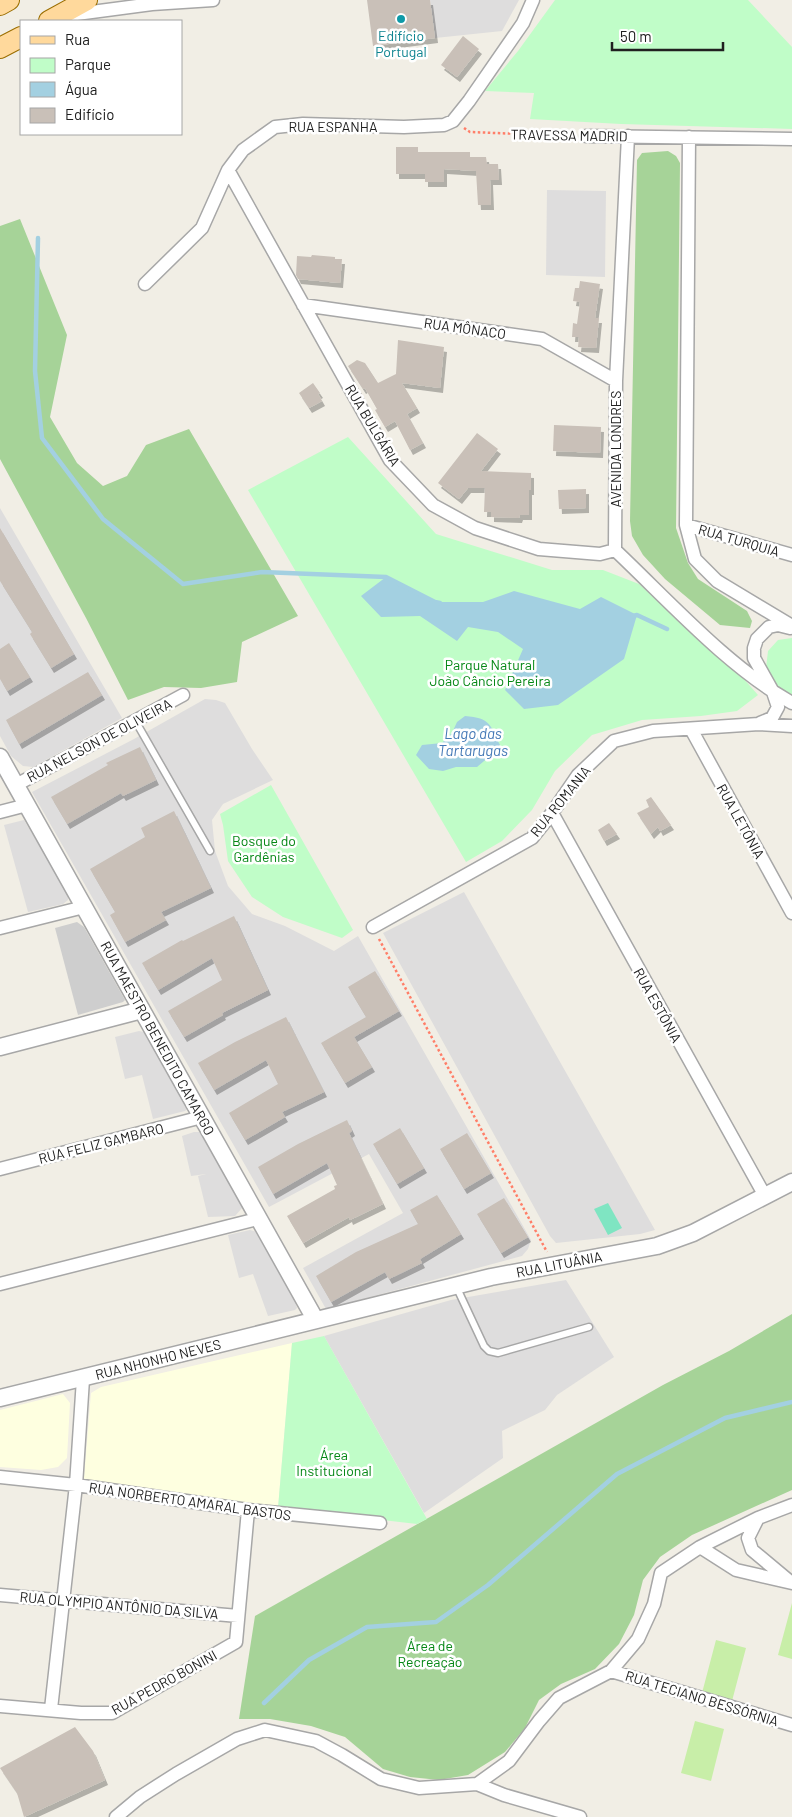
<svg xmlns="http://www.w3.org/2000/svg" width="792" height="1817" viewBox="0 0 792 1817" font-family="Barlow,sans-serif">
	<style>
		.residential { fill: #dedddd }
		.education { fill: #feffe0 }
		.religious { fill: #cecece }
		.grass { fill: #c8eea8 }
		.forest { fill: #a6d398 }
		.park { fill: #c0fdc8 }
		.pitch { fill: #7fe5c2 }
		.water { fill: #a3d0e1 }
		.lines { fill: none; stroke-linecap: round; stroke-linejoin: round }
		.stream { stroke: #a3d0e1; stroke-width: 4.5 }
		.building { fill: #c9c0b8; filter: url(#shadow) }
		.service-casing { stroke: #a7a7a7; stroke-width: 9 }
		.minor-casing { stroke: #a7a7a7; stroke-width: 15 }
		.tertiary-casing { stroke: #a7a7a7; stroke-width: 19 }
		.primary-casing { stroke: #9b6e00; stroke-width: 22 }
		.path { stroke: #ff7e68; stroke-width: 2.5; stroke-dasharray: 2.5 2.5; stroke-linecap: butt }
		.service { stroke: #fff; stroke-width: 6 }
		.minor { stroke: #fff; stroke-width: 12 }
		.tertiary { stroke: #fff; stroke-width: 16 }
		.primary { stroke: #ffd99c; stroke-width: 20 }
		.culture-dot { fill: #0f9aa8; stroke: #fff; stroke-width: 2 }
		.labels { text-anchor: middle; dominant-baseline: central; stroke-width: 5; stroke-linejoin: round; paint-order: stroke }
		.culture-label { font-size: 14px; fill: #0d838f; stroke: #fff }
		.street-label { font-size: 14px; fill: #202020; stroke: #fff }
		.park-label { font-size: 14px; fill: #058715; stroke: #fff }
		.water-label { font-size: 15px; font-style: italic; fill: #4579b6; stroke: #fff }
	</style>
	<defs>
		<filter id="shadow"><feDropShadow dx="3" dy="5" stdDeviation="0" flood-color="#0004"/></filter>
	</defs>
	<rect width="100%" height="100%" fill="#f1eee5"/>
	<path class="residential" d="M430 0H519L502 31 435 38Z
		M547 190 606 191 605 277 546 275Z
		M0 508 122 718 33 767 23 766 11 756 0 736Z
		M205 699 216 700 225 703 252 749 273 780 223 804 212 820 215 851 228 886 252 914 285 926 334 951 358 936 531 1240 528 1249 522 1256 326 1309 303 1268 403 1213 369 1154 269 1207 32 792 134 739Z
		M24 820 47 858 68 896V900L63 904 28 912 4 825Z
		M464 892 655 1230 640 1234 556 1243 550 1236 383 933Z
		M139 1031 144 1032 147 1035 187 1106V1109L185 1111 153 1119 142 1075 125 1079 115 1037Z
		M194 1132H199L203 1135 243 1207 235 1216 208 1217 198 1176 206 1174 191 1176 182 1136Z
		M250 1230 257 1232 296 1303 297 1308 295 1310 268 1316 253 1274 239 1278 228 1235Z
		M566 1280 614 1357 557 1395 545 1410 502 1431 503 1458 424 1513 324 1336 451 1300Z"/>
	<path class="education" d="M292 1343 278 1508 89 1482 84 1478 91 1393 101 1387Z
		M63 1394 70 1403 67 1458 58 1467 41 1470 0 1467V1410Z"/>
	<path class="religious" d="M77 922 84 927 125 1000 123 1002 78 1015 55 928Z"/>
	<path class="grass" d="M792 1603V1659L778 1655Z
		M716 1640 746 1648 732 1701 702 1693Z
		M695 1721 724 1729 711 1781 681 1773Z"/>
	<path class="forest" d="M668 151 676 156 680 163 676 528 688 563 698 579 747 611 752 621 750 628 720 625 665 579 643 555 632 536 630 521 637 160 642 153Z
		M20 219 67 335 50 417 77 463 103 486 127 476 146 445 189 429 298 616 242 642 237 682 201 688 164 687 128 700 86 618 0 459V226Z
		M792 1314V1490L692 1535 660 1557 643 1580 634 1615 619 1644 595 1669 561 1684 539 1700 525 1728 505 1752 468 1775 439 1780 410 1777 383 1769 345 1737 311 1726 270 1719H239L255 1616 663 1385 729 1351Z"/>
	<path class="park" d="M555 0H748L792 47V129L621 124 530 119 534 93 485 91 518 51Z
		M348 437 436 534 552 570H603L639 584 736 670 758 695 737 711 701 716 642 720 592 735 555 771 532 810 502 841 466 862 248 490Z
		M792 638V696L779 689 766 668 768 651 778 640Z
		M271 785 353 930 342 938 283 917 252 897 228 861 223 825 220 814Z
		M324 1336 427 1519 417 1524 278 1508 292 1343Z"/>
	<path class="pitch" d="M608 1203 622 1228 608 1235 594 1209Z"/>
	<path class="water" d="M386 577 435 602H483L514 591 580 609 601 597 637 615 624 659 558 705 524 709 505 690 523 649 498 632 468 627 457 641 420 616 381 617 361 596Z
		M465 716C491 718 490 725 500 745L490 756 477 767H456L443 771 429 769 416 755 422 745 442 743 452 733 457 722Z"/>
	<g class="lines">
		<path class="stream" d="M38 238 35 371 42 438 103 519 183 584 262 572 386 577 435 602 440 603
			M633 616 637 615 667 629
			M264 1703 309 1660 367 1627 436 1622 488 1585 617 1474 725 1418 792 1402"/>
	</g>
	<path class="building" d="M367 0H430L435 38 373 46Z
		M463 36 479 49 457 77 441 65Z
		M396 147H418V152H470V157H486L487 164H498L499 180H490L491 205H478L476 171 444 169V182H425V174H396Z
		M312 255 335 257V259H342L340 283 298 279 296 275 297 256 311 257Z
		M580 281 600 284 595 318H599L596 348 578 347 579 337H572L573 323 577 324 580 302 573 301 575 288H579Z
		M398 340 444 347 440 388 402 383 417 408 407 414 423 443 410 450 395 421 385 427 375 410 377 409 365 388 363 389 348 366 357 360 365 363 378 383 396 374Z
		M313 383 320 393 318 394 322 401 309 408 299 393Z
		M554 425 601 427 600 453 553 451Z
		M477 433 498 449 481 471 531 473V490H529V515H520L519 518 491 517V512H484L485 488H468L459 499 438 483Z
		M586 489V508L559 509 558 490Z
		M0 528 74 654 51 668 30 634 32 632 0 581Z
		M9 643 30 677 7 691 0 679V649Z
		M88 672 102 695 19 744 6 720Z
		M140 747 156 780 123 796 121 793 67 824 51 797 108 765 106 763Z
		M651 797 671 825 660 831 658 827 651 834 637 813 649 807 646 800Z
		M174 811 211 888 161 912 166 920 125 942 110 915 115 912 90 869 145 837 141 828Z
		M609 823 617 834 604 841 598 830Z
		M234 916 268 990 222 1013 223 1015 184 1037 168 1011 222 980 212 958 158 990 142 963 182 940 183 941Z
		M375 971 399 1011 354 1037 372 1067 345 1083 321 1043 366 1017 348 987Z
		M286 1017 324 1092 282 1112 285 1117 245 1140 229 1113 278 1084 266 1060 214 1090 198 1063 235 1042Z
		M347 1120 352 1131 349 1133 383 1204 350 1220 349 1217 303 1243 287 1216 335 1189 334 1186 337 1185 327 1163 273 1194 258 1167 298 1144Z
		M400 1128 424 1168 397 1184 373 1144Z
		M467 1133 491 1173 464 1189 440 1149Z
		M437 1195 461 1234 420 1259 422 1263 389 1279 385 1272 331 1302 316 1276 356 1252 418 1224 410 1210Z
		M504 1198 528 1237 501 1253 477 1214Z
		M75 1727 93 1751 105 1780 24 1817 17 1793 0 1768Z"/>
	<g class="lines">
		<defs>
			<path id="service" d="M136 722 210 851
				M456 1286 484 1346 489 1351 498 1353 589 1327"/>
			<path id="minor" d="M69 15 152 4 213 0
				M586 136 792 139
				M628 136 616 381 615 550C669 601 728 667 792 703
				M689 137 686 525 695 559 717 581 792 626
				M228 170 390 460 433 505 475 528 539 549 600 554 615 550
				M145 284 202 228 228 170 243 150 275 127 303 124 404 127 444 125 453 121 469 101 523 23 533 0
				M303 305 542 339 616 381
				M686 525 792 555
				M760 723 772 718 778 707 773 692 754 658V648L757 639 769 627 778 625 790 628
				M691 729 792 913
				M16 785 183 695
				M0 812 27 805
				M552 813 765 1196
				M373 927 532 838 552 813 578 775 614 741 653 731 759 724 792 726
				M0 928 84 907
				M0 1169 202 1117
				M0 1284 257 1219
				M0 1477 76 1485 248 1510 380 1523
				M758 1518 748 1538 752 1550 788 1580
				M700 1547 736 1570 792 1583
				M0 1595 238 1616
				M611 1671 792 1725
				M0 1706 81 1713H112L236 1642 248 1510
				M51 1709 76 1485 83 1379
				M477 1784 504 1795 580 1817
				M116 1817 140 1797 176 1774 237 1739 265 1730 316 1741 342 1755 381 1779 419 1788 477 1784 509 1761 539 1721 559 1698 611 1671 638 1639 654 1604 661 1573 700 1547 758 1518 792 1505"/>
			<path id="tertiary" d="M0 757 315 1319
				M0 1047 142 1010
				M0 1398 491 1277 657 1246 693 1233 792 1182"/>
			<path id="primary" d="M0 5 9 0
				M49 21 87 0
				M0 48 21 37"/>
		</defs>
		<use href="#service" class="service-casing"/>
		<use href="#minor" class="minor-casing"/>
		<use href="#tertiary" class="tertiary-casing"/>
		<use href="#primary" class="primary-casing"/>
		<path class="path" d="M464 128 470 132 572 136
			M379 939 547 1252"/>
		<use href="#service" class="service"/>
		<use href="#minor" class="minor"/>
		<use href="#tertiary" class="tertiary"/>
		<use href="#primary" class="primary"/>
	</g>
	<circle class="culture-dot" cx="401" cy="19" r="5"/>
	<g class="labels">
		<g class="culture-label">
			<text x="401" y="35">Edifício<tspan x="401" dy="16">Portugal</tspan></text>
		</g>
		<g class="street-label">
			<text x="333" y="126">RUA ESPANHA</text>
			<text transform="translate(569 135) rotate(1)">TRAVESSA MADRID</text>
			<text transform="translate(465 328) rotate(8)">RUA MÔNACO</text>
			<text transform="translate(373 425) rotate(59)">RUA BULGÁRIA</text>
			<text transform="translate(615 449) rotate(-90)">AVENIDA LONDRES</text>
			<text transform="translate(739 540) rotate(16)">RUA TURQUIA</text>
			<text transform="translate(99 740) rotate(-28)">RUA NELSON DE OLIVEIRA</text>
			<text transform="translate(560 801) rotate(-51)">RUA ROMANIA</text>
			<text transform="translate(741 821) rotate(61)">RUA LETÔNIA</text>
			<text transform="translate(658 1005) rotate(61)">RUA ESTÔNIA</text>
			<text transform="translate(158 1038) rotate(61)">RUA MAESTRO BENEDITO CAMARGO</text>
			<text transform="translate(101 1143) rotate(-14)">RUA FELIZ GAMBARO</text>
			<text transform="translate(559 1264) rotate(-11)">RUA LITUÂNIA</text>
			<text transform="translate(158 1359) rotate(-14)">RUA NHONHO NEVES</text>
			<text transform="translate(190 1501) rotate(8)">RUA NORBERTO AMARAL BASTOS</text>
			<text transform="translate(119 1605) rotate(5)">RUA OLYMPIO ANTÔNIO DA SILVA</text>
			<text transform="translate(164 1682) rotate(-29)">RUA PEDRO BONINI</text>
			<text transform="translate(702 1698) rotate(17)">RUA TECIANO BESSÓRNIA</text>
		</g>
		<g class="park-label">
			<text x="490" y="664">Parque Natural<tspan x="490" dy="16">João Câncio Pereira</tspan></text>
			<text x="264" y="840">Bosque do<tspan x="264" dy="16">Gardênias</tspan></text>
			<text x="334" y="1454">Área<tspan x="334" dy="16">Institucional</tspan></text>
			<text x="430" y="1645">Área de<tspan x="430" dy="16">Recreação</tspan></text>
		</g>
		<g class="water-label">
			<text x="473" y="733">Lago das<tspan x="473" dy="17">Tartarugas</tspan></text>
		</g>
	</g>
	<rect x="20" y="20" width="162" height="115" fill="#ffffff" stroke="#a6a6a6"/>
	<rect x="30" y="36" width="25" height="8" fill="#ffd99c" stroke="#a6a6a6"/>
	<text x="65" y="45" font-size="15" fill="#202020">Rua</text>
	<rect x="30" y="58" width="25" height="15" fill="#c0fdc8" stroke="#a6a6a6"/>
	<text x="65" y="70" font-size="15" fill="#202020">Parque</text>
	<rect x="30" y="82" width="25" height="15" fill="#a3d0e1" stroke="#a6a6a6"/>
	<text x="65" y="95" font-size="15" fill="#202020">Água</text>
	<rect x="30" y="108" width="25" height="15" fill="#c9c0b8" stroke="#a6a6a6"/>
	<text x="65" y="120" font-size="15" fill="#202020">Edifício</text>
	<path d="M612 42v8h111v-8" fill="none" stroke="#202020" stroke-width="2.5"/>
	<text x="620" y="42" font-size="15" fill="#202020" stroke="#ffffff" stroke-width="4" paint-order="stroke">50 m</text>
</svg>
